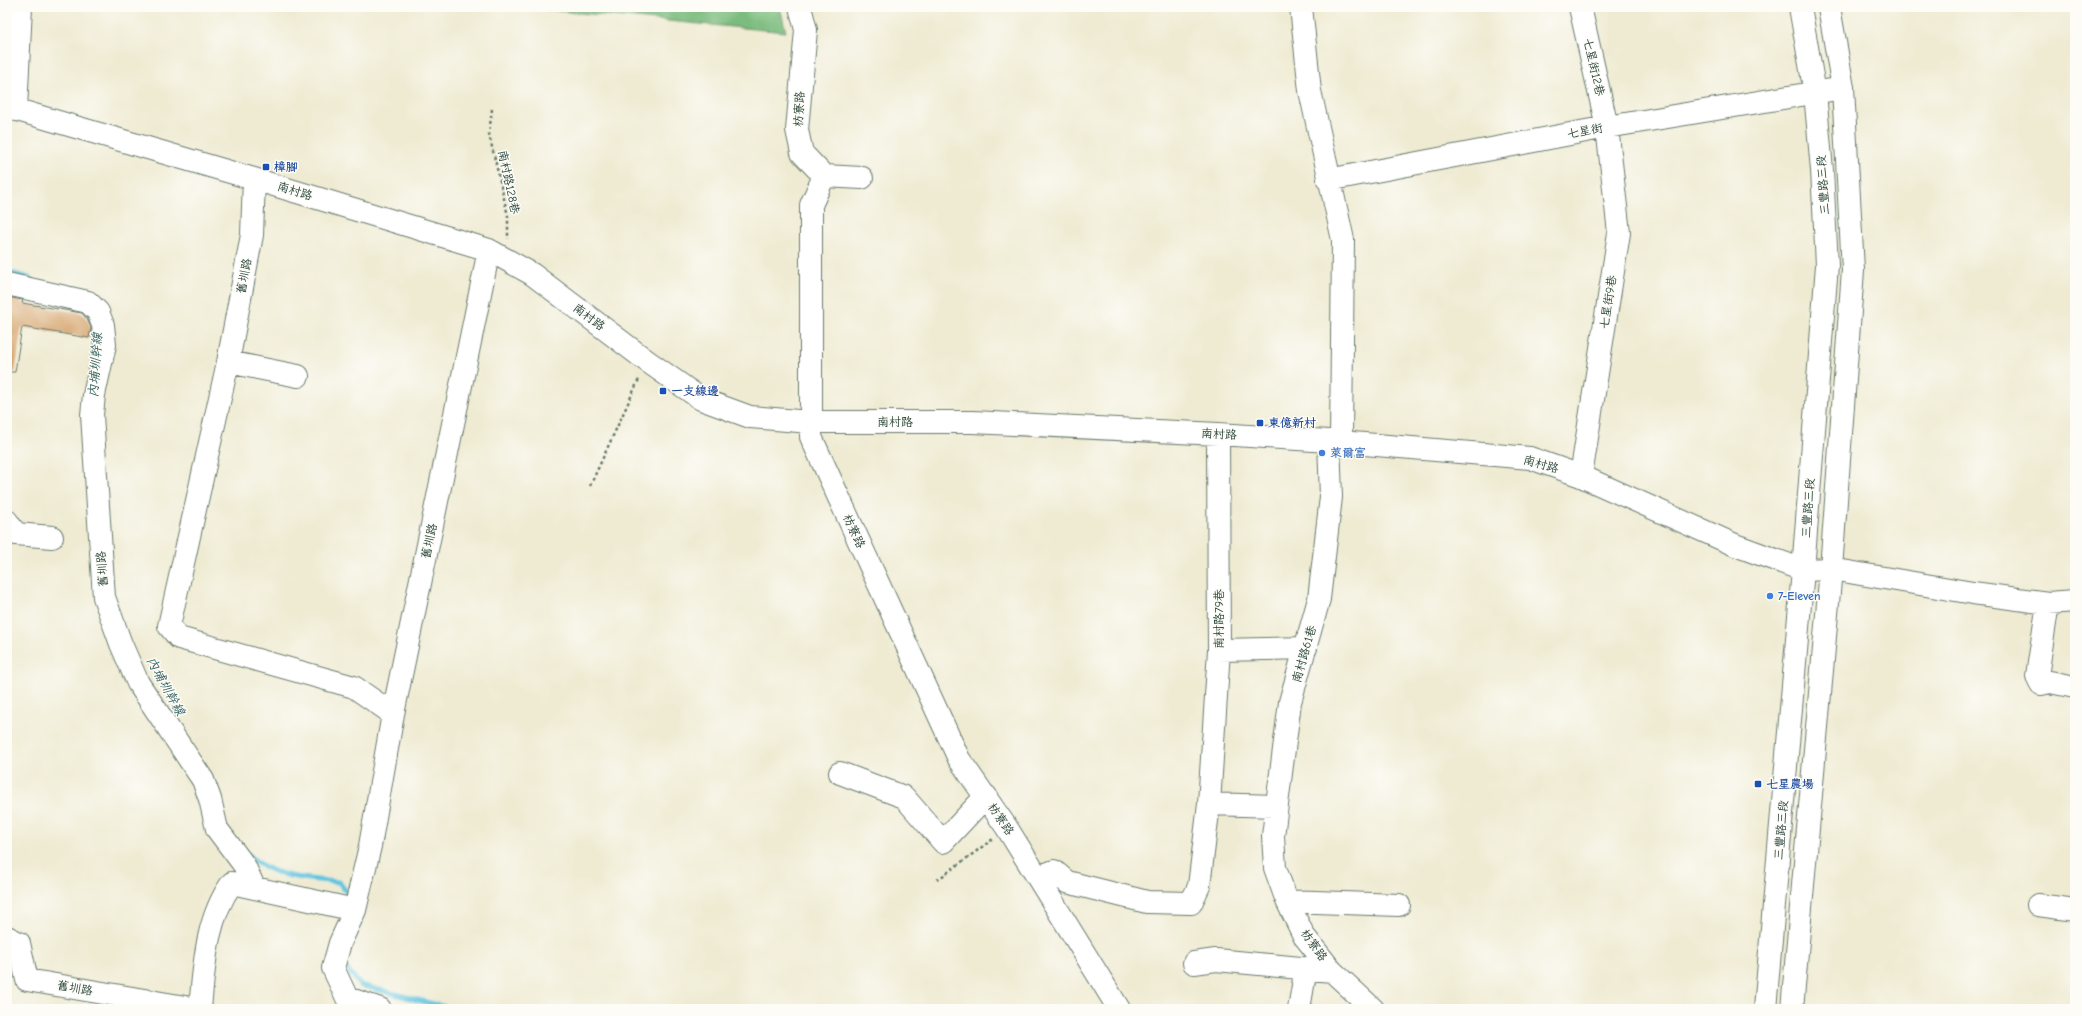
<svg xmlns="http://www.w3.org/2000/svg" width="2082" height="1016" viewBox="0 0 2082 1016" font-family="'Comic Neue','LXGW WenKai TC',sans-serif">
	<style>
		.forest { fill: #7bbc7e; stroke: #4d7c59 }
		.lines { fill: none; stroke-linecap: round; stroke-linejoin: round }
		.stream { stroke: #62c5e0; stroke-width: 5 }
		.building { fill: #d6a66f }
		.minor-casing { stroke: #687a6c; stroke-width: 24 }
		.major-casing { stroke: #687a6c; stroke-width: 24 }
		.path { stroke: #687a6c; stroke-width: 2.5; stroke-dasharray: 3 3; stroke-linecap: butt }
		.minor { stroke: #fff; stroke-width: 22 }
		.major { stroke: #fff; stroke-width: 22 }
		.transit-dot { fill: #1a4fb4; stroke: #fdfcf7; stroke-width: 1.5 }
		.shop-dot { fill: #3f7fe0; stroke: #fdfcf7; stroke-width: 1.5 }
		.labels { text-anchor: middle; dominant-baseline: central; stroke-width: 3; stroke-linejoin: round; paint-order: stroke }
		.street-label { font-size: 12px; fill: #1f3d34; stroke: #fdfcf7 }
		.transit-label { font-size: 12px; font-weight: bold; fill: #164399; stroke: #fdfcf7; text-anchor: start }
		.shop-label { font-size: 12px; font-weight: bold; fill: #366cbe; stroke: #fdfcf7; text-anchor: start }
		.water-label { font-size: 13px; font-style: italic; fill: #305f5f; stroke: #fdfcf7 }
	</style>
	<rect width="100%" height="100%" fill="#fdfcf7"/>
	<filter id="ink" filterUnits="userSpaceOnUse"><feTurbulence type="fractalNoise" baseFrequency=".025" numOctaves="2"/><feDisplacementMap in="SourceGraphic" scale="8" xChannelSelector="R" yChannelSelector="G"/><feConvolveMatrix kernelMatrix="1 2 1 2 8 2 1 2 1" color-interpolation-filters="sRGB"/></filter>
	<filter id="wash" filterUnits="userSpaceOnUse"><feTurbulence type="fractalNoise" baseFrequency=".012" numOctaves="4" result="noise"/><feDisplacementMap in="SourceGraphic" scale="16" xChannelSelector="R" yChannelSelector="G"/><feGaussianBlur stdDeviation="0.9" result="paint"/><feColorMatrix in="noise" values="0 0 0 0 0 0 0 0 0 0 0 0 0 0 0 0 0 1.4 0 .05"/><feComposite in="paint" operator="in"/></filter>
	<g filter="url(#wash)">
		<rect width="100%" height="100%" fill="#efebd3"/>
		<path class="forest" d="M516 7H780L786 32Z"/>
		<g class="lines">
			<path class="stream" d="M7 272 29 278
				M249 855C271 878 308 879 339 882L351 898
				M345 961 344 965 360 985 453 1009"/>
		</g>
		<g id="blocks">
			<path class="building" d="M7 297 23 300 22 303 82 313 87 319 91 328 89 338 22 327 15 372H7Z"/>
		</g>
	</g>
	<g filter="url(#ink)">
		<use href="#blocks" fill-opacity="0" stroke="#687a6c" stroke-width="1"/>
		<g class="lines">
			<defs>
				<path id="minor" d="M800 7 806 30 797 130 802 153 824 176 811 205V437L959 759 1007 828 1119 1009
					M1301 7 1310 91 1343 240 1341 442
					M1580 7 1607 127 1619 233 1581 476
					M7 107 254 179 489 250 532 274 647 361 701 399 750 417 810 422H973L1218 434 1329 441 1530 458 1581 476 1735 545 1803 570 1831 569 1973 593 2048 603 2075 601
					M16 110 21 7
					M824 176 862 178
					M254 179 252 235 228 362 169 626 179 638 354 687 393 714
					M1328 180 1607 127 1843 88
					M7 284 88 302 98 312 103 325 105 345 94 395 92 415 104 597 121 644 138 683 203 780 210 799 217 829 244 865 254 887
					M228 362 298 376
					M1329 441 1331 497 1319 599 1290 702 1273 836 1275 868 1287 901 1304 936 1332 971 1373 1009
					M7 521 16 534 52 537
					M2048 603 2037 676 2041 684 2050 682 2075 687
					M1219 650 1306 648
					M840 773 904 797 943 842 986 796
					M1209 804 1219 650 1218 434
					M1038 877 1054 871 1067 882 1147 902 1191 903 1199 886 1209 804 1276 806
					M1287 901 1399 905
					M2038 905 2075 910
					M7 937 19 943 27 980 197 1009
					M1194 963 1216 960 1332 971
					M200 1009C204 966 206 919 232 883L355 910
					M380 1009 347 998 333 968 340 943 355 910 370 846 393 714 489 250
					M1299 1009 1306 968"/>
				<path id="major" d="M1765 1009 1803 570 1827 265 1822 170 1815 93 1800 7
					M1792 1009 1831 569 1853 270 1843 88 1829 7"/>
			</defs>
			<use href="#minor" class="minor-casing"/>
			<use href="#major" class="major-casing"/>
			<path class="path" d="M492 109 489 134 508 216V239
				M590 486 640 377
				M937 880 993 839"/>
			<use href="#minor" class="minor"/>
			<use href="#major" class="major"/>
		</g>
	</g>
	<g class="transit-dot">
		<rect x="262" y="163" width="8" height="8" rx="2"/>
		<rect x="659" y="387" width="8" height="8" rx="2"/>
		<rect x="1256" y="419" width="8" height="8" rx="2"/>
		<rect x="1754" y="780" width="8" height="8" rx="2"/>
	</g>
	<g class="shop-dot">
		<circle cx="1322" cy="453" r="4"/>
		<circle cx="1770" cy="596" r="4"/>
	</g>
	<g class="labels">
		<g class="street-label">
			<text transform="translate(1594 67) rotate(77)">七星街12巷</text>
			<text transform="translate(799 109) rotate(-87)">枋寮路</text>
			<text transform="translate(1585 131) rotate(-11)">七星街</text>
			<text transform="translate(509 182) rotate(78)">南村路128巷</text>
			<text transform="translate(1823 185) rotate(-94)">三豐路三段</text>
			<text transform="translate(295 191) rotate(17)">南村路</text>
			<text transform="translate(244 276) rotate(-79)">舊圳路</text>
			<text transform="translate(1608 302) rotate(-81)">七星街9巷</text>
			<text transform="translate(589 317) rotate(37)">南村路</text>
			<text x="895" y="422">南村路</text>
			<text transform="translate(1219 434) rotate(3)">南村路</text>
			<text transform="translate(1541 464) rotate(16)">南村路</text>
			<text transform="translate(1808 508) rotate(-86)">三豐路三段</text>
			<text transform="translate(854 531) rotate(65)">枋寮路</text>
			<text transform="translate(429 541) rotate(-78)">舊圳路</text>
			<text transform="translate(102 569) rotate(-94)">舊圳路</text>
			<text transform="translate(1219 619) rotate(-90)">南村路79巷</text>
			<text transform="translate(1304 654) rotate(-74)">南村路61巷</text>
			<text transform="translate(1001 819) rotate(56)">枋寮路</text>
			<text transform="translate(1781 830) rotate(-85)">三豐路三段</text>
			<text transform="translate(1314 945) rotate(54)">枋寮路</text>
			<text transform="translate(75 988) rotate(10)">舊圳路</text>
		</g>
		<g class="transit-label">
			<text x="274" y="167">樟腳</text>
			<text x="671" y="391">一支線邊</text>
			<text x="1268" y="423">東億新村</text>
			<text x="1766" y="784">七星農場</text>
		</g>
		<g class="shop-label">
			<text x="1330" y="453">萊爾富</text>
			<text x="1778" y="596">7-Eleven</text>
		</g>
		<g class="water-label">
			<text transform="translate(95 365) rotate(-86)">內埔圳幹線</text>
			<text transform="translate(166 686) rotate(61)">內埔圳幹線</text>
		</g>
	</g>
	<rect width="2082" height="1016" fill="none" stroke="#fdfcf7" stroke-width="24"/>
</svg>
